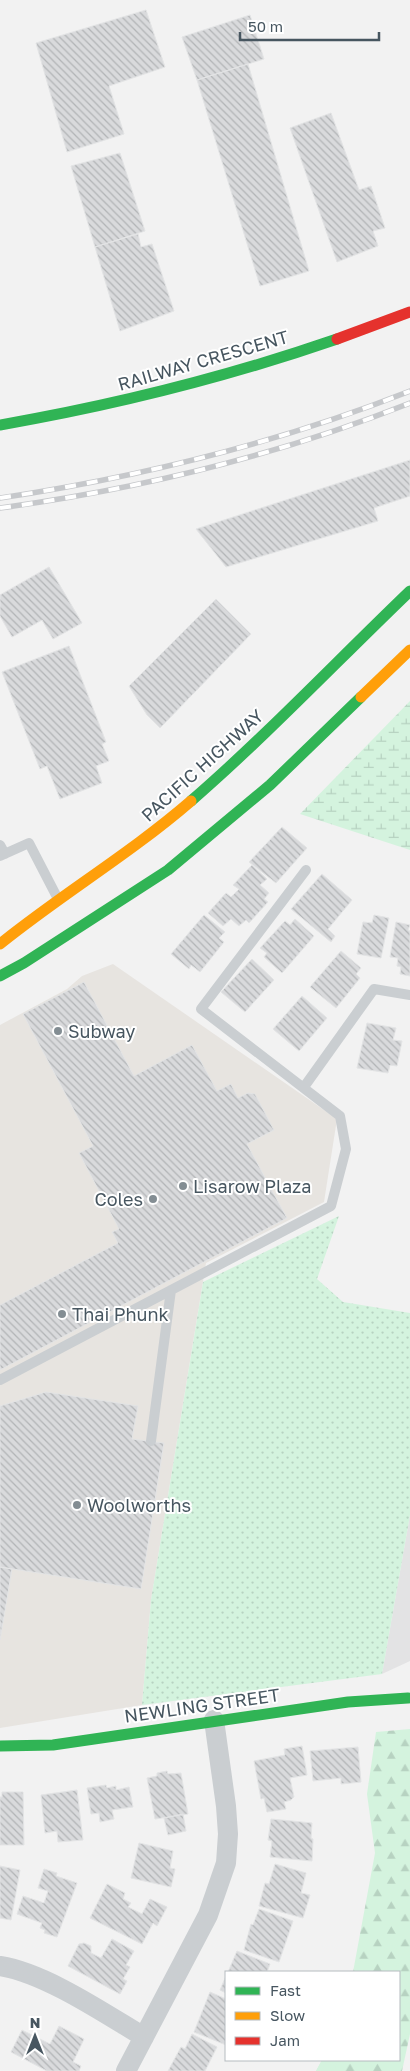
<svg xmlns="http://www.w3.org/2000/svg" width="410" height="2071" viewBox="0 0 410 2071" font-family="'Golos Text',sans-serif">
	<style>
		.commercial { fill: #e7e4e0 }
		.education { fill: #e3e3e4 }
		.grass { fill: url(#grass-dots) }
		.forest { fill: url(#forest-firs) }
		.wetland { fill: url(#wetland-marsh) }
		.green { fill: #d4f3de }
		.building { fill: url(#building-back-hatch); stroke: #e3e4e5 }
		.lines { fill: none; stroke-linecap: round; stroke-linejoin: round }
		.lane { stroke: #caced1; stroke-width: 10 }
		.street { stroke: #caced1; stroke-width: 20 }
		.fast { stroke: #30b455; stroke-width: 11 }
		.slow { stroke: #ff9f0a; stroke-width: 11 }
		.jam { stroke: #e5322d; stroke-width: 11 }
		.rail-casing { stroke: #c6c8cb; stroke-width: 5.5 }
		.rail { stroke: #fff; stroke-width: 4; stroke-dasharray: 11; stroke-linecap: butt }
		.poi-dot { fill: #838d93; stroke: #fff; stroke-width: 2 }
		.labels { text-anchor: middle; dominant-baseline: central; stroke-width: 4; stroke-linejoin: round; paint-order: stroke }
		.street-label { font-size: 18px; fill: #475660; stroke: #fff }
		.poi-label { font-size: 18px; fill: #475660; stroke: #fff; text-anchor: start }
	</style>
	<defs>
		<pattern id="grass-dots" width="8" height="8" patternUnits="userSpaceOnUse" patternTransform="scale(1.25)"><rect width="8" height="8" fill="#d4f3de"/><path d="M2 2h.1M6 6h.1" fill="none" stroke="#b7d2c1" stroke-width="1.8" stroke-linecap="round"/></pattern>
		<pattern id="forest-firs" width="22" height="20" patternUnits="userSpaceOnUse" patternTransform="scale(1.25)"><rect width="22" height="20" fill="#d4f3de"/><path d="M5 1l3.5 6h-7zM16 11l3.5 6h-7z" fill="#b7d2c1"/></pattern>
		<pattern id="wetland-marsh" width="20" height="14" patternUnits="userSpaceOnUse" patternTransform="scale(1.25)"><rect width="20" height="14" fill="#d4f3de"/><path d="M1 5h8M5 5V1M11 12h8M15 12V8" fill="none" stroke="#b7d2c1"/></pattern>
		<pattern id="building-back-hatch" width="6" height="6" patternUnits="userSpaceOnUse" patternTransform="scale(1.25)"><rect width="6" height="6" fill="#d9dadc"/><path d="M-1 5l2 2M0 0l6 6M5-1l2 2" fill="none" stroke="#b2b4b6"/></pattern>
	</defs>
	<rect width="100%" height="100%" fill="#f2f2f2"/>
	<path class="commercial" d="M113 964 337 1119 324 1202 206 1263 151 1600 142 1705 0 1728V1025L67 989 82 976Z"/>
	<path class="education" d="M410 1515V1661L382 1674Z"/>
	<path class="grass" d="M339 1216 317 1279 343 1302 410 1313V1515L382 1674 142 1705 151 1600 203 1282Z"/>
	<path class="forest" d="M410 1729V2034L402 2071H316L322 2060H399V1972H353L375 1853 367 1794 376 1732Z"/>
	<path class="wetland" d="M410 701V850L300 814Z"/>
	<path class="green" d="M322 2060H337L335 2071H316Z"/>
	<path class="building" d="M146 10 165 67 109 86 124 134 67 152 36 43Z
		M250 15 264 59 197 80 182 37Z
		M248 64 309 271 260 286 197 80Z
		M331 113 359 190 371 186 385 228 373 231 378 246 337 262 290 128Z
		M120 153 145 231 95 247 71 166Z
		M138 234 141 247 152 244 174 311 120 331 95 247Z
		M410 460V496L374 508 378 521 226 567 196 529Z
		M49 567 82 623 53 639 42 620 12 637 0 616V595Z
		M216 599 251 634 160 728 147 715 129 686Z
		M69 646 106 742 102 744 109 761 96 766 102 783 60 799 47 766 40 769 2 672Z
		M282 827 307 848 276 883 249 862Z
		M252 865 267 879 260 885 269 893 264 899 268 902 249 923 246 920 239 926 231 919 223 926 208 913 226 893 231 897 239 889 233 885Z
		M322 874 352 900 328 929 335 936 331 942 291 909Z
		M204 915 225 932 219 938 224 942 200 972 191 965 189 969 171 954Z
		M374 915 389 918 381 958 357 954 363 922 372 923Z
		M295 919 314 936 282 973 264 957 267 953 260 948 285 921 290 925Z
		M396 922 410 925 408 930 410 931V976L400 974 401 967 397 966 398 958 390 957Z
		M341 951 361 968 356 974 360 978 336 1008 310 987Z
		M252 959 274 980 245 1012 221 992Z
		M84 982 134 1076 192 1045 217 1091 231 1084 238 1098 248 1093 255 1094 274 1130 247 1144 287 1218 0 1370V1305L118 1243 112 1232 119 1229 79 1153 93 1146 23 1014Z
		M302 996 327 1018 299 1051 273 1029Z
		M367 1023 396 1028 393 1040 402 1041 397 1066 390 1065 388 1073 357 1068Z
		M46 1392 138 1406 132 1439 164 1443 141 1589 0 1567V1406Z
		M0 1567 12 1569 0 1640Z
		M302 1746 307 1775 290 1778 294 1797 291 1800 284 1802 286 1809 267 1812 264 1798 261 1799 254 1761 285 1755 284 1749Z
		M358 1747 361 1782 341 1784V1778L313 1781 310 1751Z
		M167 1771 168 1774 181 1773 188 1814 155 1819 147 1778 157 1776V1773Z
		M106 1785 107 1788 116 1786V1790L129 1787 133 1807 112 1810 114 1819 100 1822 99 1813 91 1814 87 1788Z
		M77 1790 83 1840 58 1842 57 1831 45 1833 41 1795Z
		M2 1792H23L24 1845H0V1797H2Z
		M183 1814 186 1831 168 1835 164 1818Z
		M271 1819 312 1823 311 1838 313 1839 312 1861 270 1857 272 1841 268 1840Z
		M139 1843 173 1851 170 1868 175 1869 171 1887 131 1878Z
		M275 1864 306 1873 301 1893 310 1895 303 1918 259 1906 265 1883 269 1884Z
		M0 1866 20 1870 11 1920 0 1918Z
		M44 1869 57 1873 56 1876 77 1883 57 1937 44 1933 45 1930 40 1928 42 1923 17 1914 23 1896 44 1903 48 1891 38 1888Z
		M107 1884 125 1893 123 1899 131 1903 128 1907 142 1914 150 1899 167 1907 157 1926 153 1923 142 1944 90 1918Z
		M259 1909 293 1921 279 1962 244 1950 251 1924 253 1925Z
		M112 1939 134 1951 126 1965 130 1967 123 1979 127 1981 120 1994 68 1966 79 1944 84 1943 91 1946V1953L101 1958Z
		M237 1951 270 1964 267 1972H228Z
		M226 1976V1993L220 1990Z
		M210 1992 226 1999V2045L194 2032Z
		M59 2026 84 2039 73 2062 81 2066 79 2071H47L11 2052 22 2030 50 2044Z
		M192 2034 217 2047 205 2071H168L181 2047 185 2049Z"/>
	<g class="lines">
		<path class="lane" d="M0 845 5 854
			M0 856 29 843 58 899
			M304 1087 374 989 410 995
			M0 1380 331 1206 346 1149 340 1116 201 1009 306 870
			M151 1441 171 1290"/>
		<path class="street" d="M0 1966C45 1973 104 2013 144 2037
			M126 2071 208 1915 226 1863 228 1834 226 1806 214 1720"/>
		<path class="fast" d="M0 425C115 405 227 377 337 339
			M191 801C267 735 337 661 410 591
			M0 976 24 963 168 870 270 785 361 697
			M0 1746 53 1745 348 1702 408 1698"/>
		<path class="slow" d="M361 697 410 650
			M0 944C62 894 131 853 191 801"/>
		<path class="jam" d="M337 339 410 312"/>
		<defs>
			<path id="rail" d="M0 498C140 477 278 443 410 391
				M0 508C140 489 279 455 410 403"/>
		</defs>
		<use href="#rail" class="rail-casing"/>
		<use href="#rail" class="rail"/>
	</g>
	<g class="poi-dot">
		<circle cx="58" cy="1031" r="5"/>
		<circle cx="183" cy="1186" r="5"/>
		<circle cx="153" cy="1199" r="5"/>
		<circle cx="62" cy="1314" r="5"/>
		<circle cx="77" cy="1505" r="5"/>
	</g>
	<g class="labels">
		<g class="street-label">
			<text transform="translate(203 360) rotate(-16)">RAILWAY CRESCENT</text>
			<text transform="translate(202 765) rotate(-42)">PACIFIC HIGHWAY</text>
			<text transform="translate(202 1705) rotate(-8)">NEWLING STREET</text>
		</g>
		<g class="poi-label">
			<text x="68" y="1031">Subway</text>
			<text x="193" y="1186">Lisarow Plaza</text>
			<text x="143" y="1199" text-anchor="end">Coles</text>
			<text x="72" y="1314">Thai Phunk</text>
			<text x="87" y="1505">Woolworths</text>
		</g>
	</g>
	<rect x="225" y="1971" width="175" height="90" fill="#ffffff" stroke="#b5bbbf"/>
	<rect x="235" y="1987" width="25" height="8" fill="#30b455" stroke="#b5bbbf"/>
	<text x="270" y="1996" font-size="15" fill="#475660">Fast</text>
	<rect x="235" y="2012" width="25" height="8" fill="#ff9f0a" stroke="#b5bbbf"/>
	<text x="270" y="2021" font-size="15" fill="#475660">Slow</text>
	<rect x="235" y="2037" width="25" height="8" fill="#e5322d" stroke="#b5bbbf"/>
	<text x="270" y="2046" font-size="15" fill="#475660">Jam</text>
	<g transform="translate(35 2036)" stroke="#ffffff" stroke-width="4" paint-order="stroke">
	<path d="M0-4L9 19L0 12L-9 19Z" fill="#475660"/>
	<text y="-8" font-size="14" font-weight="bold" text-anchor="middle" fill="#475660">N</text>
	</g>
	<path d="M240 32v8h139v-8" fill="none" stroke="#475660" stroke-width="2.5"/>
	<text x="248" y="32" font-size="15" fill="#475660" stroke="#ffffff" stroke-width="4" paint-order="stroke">50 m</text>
</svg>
